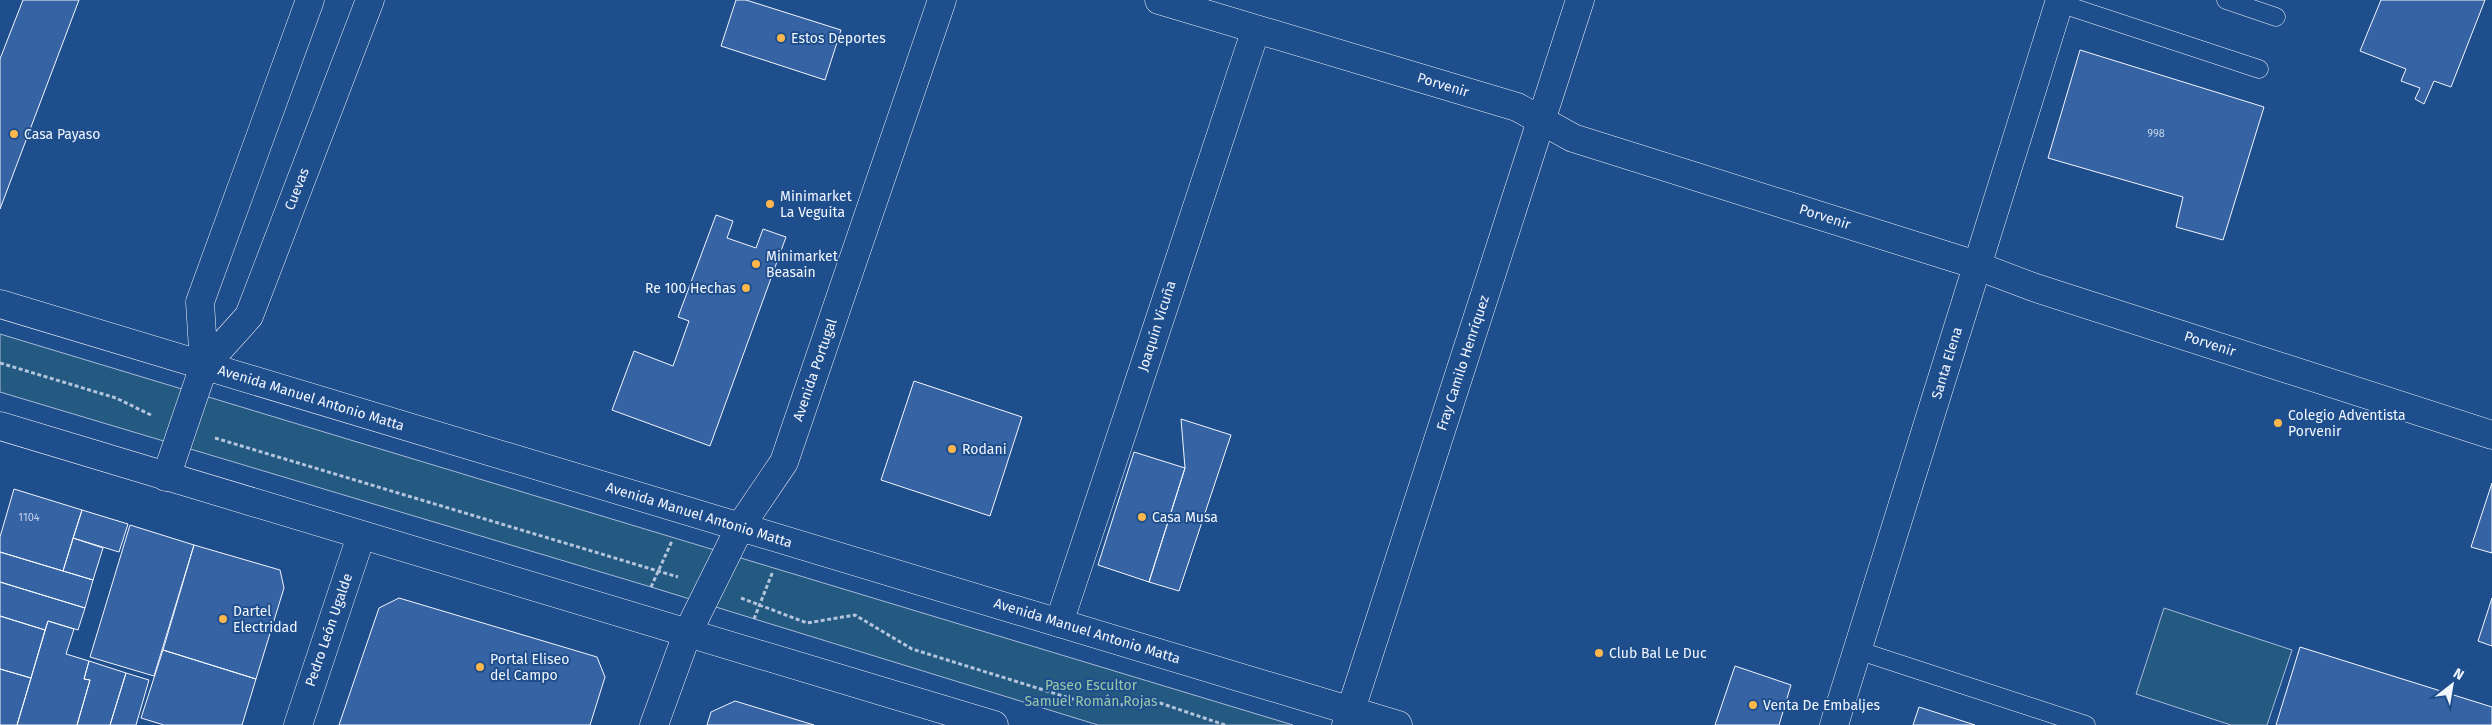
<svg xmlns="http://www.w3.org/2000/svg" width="2492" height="725" viewBox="0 0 2492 725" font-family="'Fira Sans',sans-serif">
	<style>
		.green { fill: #245a82; stroke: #a8bbd7 }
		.building { fill: #3563a3; stroke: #f2f6ff }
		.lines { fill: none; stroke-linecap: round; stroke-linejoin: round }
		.service-casing { stroke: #f2f6ff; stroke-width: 19 }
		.minor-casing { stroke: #f2f6ff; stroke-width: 29 }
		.tertiary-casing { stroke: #f2f6ff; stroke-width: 29 }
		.secondary-casing { stroke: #f2f6ff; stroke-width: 29 }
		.primary-casing { stroke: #f2f6ff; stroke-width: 29 }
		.path { stroke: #b3c4dc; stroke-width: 3; stroke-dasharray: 4 2.5; stroke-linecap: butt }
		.service { stroke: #1f4e8c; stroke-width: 18 }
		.minor { stroke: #1f4e8c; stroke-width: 28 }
		.tertiary { stroke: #1f4e8c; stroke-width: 28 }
		.secondary { stroke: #1f4e8c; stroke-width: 28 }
		.primary { stroke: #1f4e8c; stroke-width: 28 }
		.poi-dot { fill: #ffb74d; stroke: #1f4e8c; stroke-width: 2 }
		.labels { text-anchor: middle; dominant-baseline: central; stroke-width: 4; stroke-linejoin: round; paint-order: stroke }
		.number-label { font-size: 11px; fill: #c3d1e8 }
		.poi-label { font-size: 14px; fill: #f2f6ff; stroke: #1f4e8c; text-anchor: start }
		.street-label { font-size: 14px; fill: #f2f6ff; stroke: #1f4e8c }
		.park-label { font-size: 14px; fill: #97c8a6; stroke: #1f4e8c }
	</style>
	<rect width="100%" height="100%" fill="#1f4e8c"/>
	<path class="green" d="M0 334 1293 725H1098L651 587 0 392Z
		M2164 608 2292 650 2267 725H2231L2136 694Z"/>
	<path class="building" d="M23 0H79L0 209V59Z
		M736 0H746L841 30 825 80 721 46Z
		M2381 0H2485L2451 87 2434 81 2424 104 2415 99 2420 88 2401 81 2406 69 2360 51Z
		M2080 50 2264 107 2223 240 2176 227 2183 197 2048 158Z
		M716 215 733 221 727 238 756 248 763 229 786 237 710 446 612 410 634 351 673 366 689 321 678 317Z
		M914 381 1022 417 990 516 881 480Z
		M1181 419 1231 435 1179 591 1149 582 1185 468Z
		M1134 452 1185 468 1149 582 1098 565Z
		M2492 483V553L2471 547Z
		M14 489 82 510 63 571 0 552V537Z
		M82 510 128 524 119 552 73 538Z
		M130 525 194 545 154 676 90 657Z
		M73 538 103 548 93 580 63 571Z
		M194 545 280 570 284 588 256 679 163 650Z
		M0 552 93 580 85 608 0 582Z
		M0 582 85 608 78 630 48 621 45 630 0 616Z
		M399 598 597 657 605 677 590 725H339L379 608Z
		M2492 598V646L2478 641Z
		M0 616 45 630 31 678 0 669Z
		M48 621 74 629 66 654 89 661 84 679 90 680 77 725H17Z
		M2300 647 2492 707V725H2276Z
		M163 650 256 679 242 725H164L141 718Z
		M89 661 126 673 110 725H77L90 680 84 679Z
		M1735 666 1791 685 1779 725H1715Z
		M0 669 31 678 17 725H0Z
		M126 673 149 680 136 725H110Z
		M735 701 814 725H707L711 712Z
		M1919 707 1975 725H1913Z"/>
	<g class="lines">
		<defs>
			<path id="service" d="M2226 0 2276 17
				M2059 3 2259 69
				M1857 650 2086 725"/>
			<path id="minor" d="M1159 0 1517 107 1573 138 1964 261 2033 287 2492 435
				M204 366 200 302 310 0
				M166 477 204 366 249 316 370 0
				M1059 623 1256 29
				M298 725 361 536"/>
			<path id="tertiary" d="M654 725 687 634
				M1346 725 1580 0
				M1834 725 2060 0"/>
			<path id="secondary" d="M687 634 740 527 784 462 942 0"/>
			<path id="primary" d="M0 304 1398 725
				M0 426 994 725"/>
		</defs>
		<use href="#service" class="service-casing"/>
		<use href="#minor" class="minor-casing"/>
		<use href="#tertiary" class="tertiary-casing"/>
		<use href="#secondary" class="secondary-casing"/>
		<use href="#primary" class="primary-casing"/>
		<path class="path" d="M0 363 116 398 153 416
			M215 438 678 577
			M651 587 672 541
			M741 598 807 623 855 615 912 649 1095 706 1160 703 1225 725
			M754 619 773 571"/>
		<use href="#service" class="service"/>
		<use href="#minor" class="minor"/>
		<use href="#tertiary" class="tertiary"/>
		<use href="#secondary" class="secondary"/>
		<use href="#primary" class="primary"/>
	</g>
	<g class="poi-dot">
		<circle cx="781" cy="38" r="5"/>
		<circle cx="14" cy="134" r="5"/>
		<circle cx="770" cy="204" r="5"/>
		<circle cx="756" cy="264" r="5"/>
		<circle cx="746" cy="288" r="5"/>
		<circle cx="2278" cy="423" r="5"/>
		<circle cx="952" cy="449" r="5"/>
		<circle cx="1142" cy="517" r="5"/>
		<circle cx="223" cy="619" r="5"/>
		<circle cx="1599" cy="653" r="5"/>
		<circle cx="480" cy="667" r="5"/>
		<circle cx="1753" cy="705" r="5"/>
	</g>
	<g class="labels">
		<g class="number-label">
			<text x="2156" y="133">998</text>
			<text x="29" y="517">1104</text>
		</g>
		<g class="poi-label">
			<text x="791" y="38">Estos Deportes</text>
			<text x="24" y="134">Casa Payaso</text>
			<text x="780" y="196">Minimarket<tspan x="780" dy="16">La Veguita</tspan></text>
			<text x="766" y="256">Minimarket<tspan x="766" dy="16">Beasain</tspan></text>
			<text x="736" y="288" text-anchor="end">Re 100 Hechas</text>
			<text x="2288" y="415">Colegio Adventista<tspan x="2288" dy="16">Porvenir</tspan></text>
			<text x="962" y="449">Rodani</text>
			<text x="1152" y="517">Casa Musa</text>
			<text x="233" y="611">Dartel<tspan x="233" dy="16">Electridad</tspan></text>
			<text x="1609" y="653">Club Bal Le Duc</text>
			<text x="490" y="659">Portal Eliseo<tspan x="490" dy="16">del Campo</tspan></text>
			<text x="1763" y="705">Venta De Embaljes</text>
		</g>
		<g class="street-label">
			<text transform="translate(1443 85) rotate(17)">Porvenir</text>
			<text transform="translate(297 189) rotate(-69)">Cuevas</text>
			<text transform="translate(1825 217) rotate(18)">Porvenir</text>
			<text transform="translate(1157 326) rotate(-72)">Joaquín Vicuña</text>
			<text transform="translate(2210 344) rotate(18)">Porvenir</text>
			<text transform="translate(1463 363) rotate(-72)">Fray Camilo Henríquez</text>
			<text transform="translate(1947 363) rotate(-73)">Santa Elena</text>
			<text transform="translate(815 370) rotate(-71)">Avenida Portugal</text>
			<text transform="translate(311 398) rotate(17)">Avenida Manuel Antonio Matta</text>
			<text transform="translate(699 515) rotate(17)">Avenida Manuel Antonio Matta</text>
			<text transform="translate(329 630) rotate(-71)">Pedro León Ugalde</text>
			<text transform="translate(1087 631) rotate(17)">Avenida Manuel Antonio Matta</text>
		</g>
		<g class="park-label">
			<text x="1091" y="685">Paseo Escultor<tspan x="1091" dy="16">Samuel Román Rojas</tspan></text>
		</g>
	</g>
	<g transform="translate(2452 685) rotate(31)" stroke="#1f4e8c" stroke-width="4" paint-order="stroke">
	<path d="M0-4L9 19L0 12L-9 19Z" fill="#f2f6ff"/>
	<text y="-8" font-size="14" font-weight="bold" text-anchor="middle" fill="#f2f6ff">N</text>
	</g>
</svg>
